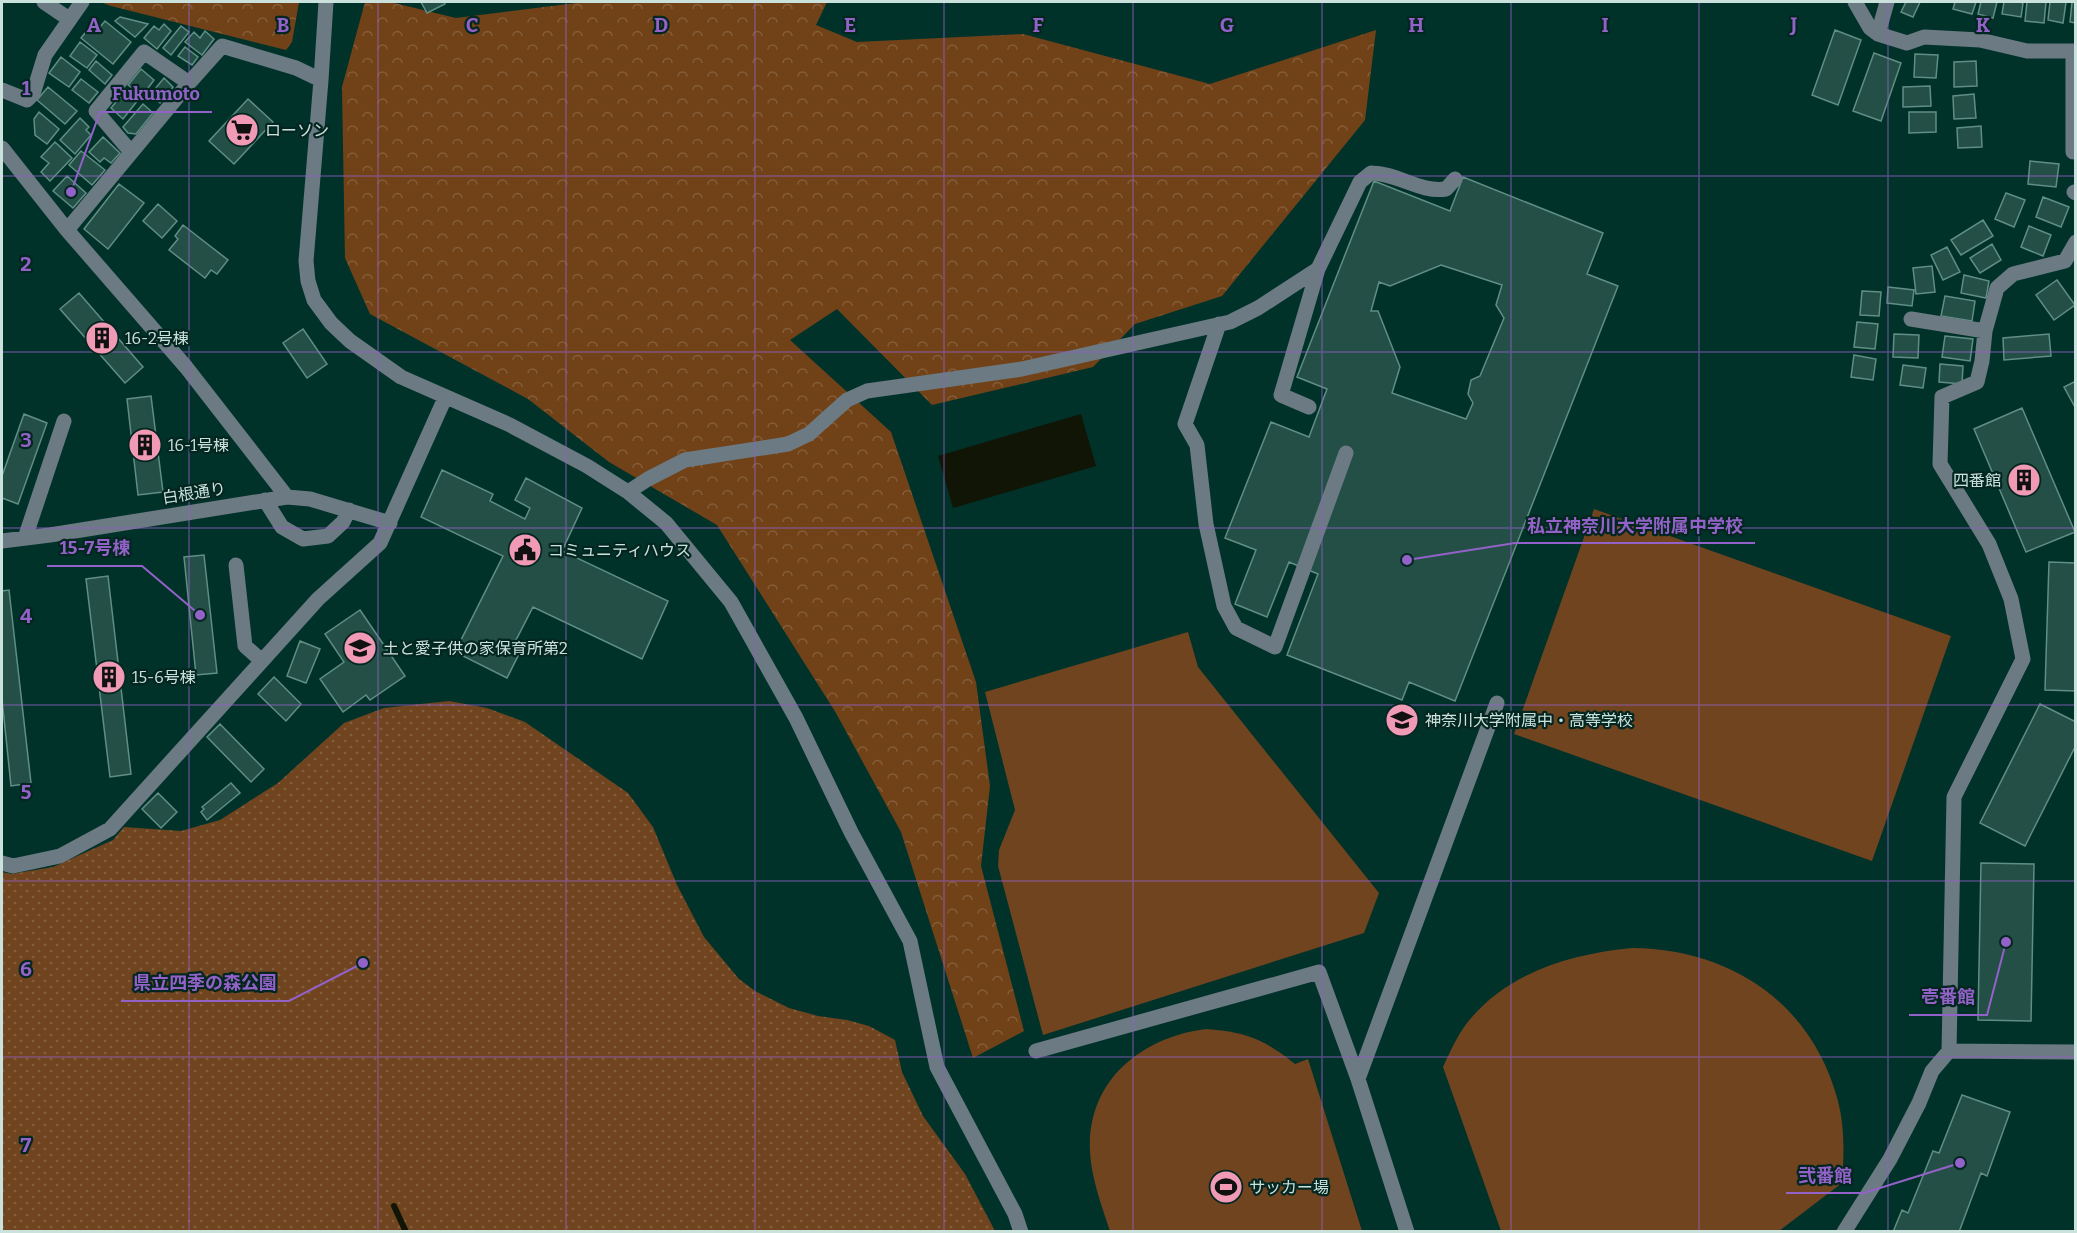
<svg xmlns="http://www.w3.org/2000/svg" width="2077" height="1233" viewBox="0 0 2077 1233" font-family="Bitter,'Noto Sans JP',serif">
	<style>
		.green { fill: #70441f }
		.forest { fill: url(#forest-crowns) }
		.park { fill: url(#park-dots) }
		.water { fill: #111506 }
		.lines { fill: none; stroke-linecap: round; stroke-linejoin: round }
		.stream { stroke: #111506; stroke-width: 6 }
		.building { fill: #234f46; stroke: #618e84; stroke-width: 1.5; fill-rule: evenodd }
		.minor { stroke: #6c7a84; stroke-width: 15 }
		.grid { fill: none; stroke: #9362c8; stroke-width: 1.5; stroke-opacity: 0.55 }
		.labels { text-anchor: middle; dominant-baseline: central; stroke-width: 4.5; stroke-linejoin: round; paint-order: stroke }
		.poi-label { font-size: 16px; fill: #cbe1dc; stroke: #042620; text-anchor: start }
		.street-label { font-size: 16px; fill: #cbe1dc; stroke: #042620 }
		.grid-label { font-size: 20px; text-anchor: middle; font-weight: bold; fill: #9362c8; stroke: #042620; stroke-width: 4.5; stroke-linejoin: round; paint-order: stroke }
		.leader { fill: none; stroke: #9362c8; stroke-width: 2 }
		.callout-dot { fill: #9362c8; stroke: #042620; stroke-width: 2 }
		.callout-label { font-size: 18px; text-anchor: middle; font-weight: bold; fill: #9362c8; stroke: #042620; stroke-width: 4.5; stroke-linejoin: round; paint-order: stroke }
	</style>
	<defs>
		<pattern id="forest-crowns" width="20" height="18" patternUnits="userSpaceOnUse" patternTransform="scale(1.5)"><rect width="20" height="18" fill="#714218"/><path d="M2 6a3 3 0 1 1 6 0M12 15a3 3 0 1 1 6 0" fill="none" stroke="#845d39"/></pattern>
		<pattern id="park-dots" width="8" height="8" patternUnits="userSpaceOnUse" patternTransform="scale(1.5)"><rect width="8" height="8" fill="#70441f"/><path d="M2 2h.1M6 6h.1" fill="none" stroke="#835f3f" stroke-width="1.8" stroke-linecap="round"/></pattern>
	</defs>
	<rect width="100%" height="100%" fill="#01322a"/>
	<path class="green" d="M1594 509 1951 636 1872 861 1514 734Z
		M1188 632 1198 667 1379 893 1364 933 1043 1035 998 866 999 850 1015 810 985 692Z
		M1632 948C1731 949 1812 1003 1838 1101 1845 1128 1844 1156 1842 1183L1779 1231H1501L1443 1067C1450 1052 1457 1036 1467 1023 1507 972 1571 954 1632 948Z
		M1206 1029C1246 1032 1264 1039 1295 1064L1308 1059 1362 1231H1110C1104 1213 1097 1194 1093 1174 1076 1094 1130 1039 1206 1029Z"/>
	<path class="forest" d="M100 2H299L292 42 286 50 111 6Z
		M365 2H390L456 18 584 2H827L816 25 857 42 1023 34 1210 84 1376 30 1365 120 1222 296 1135 324 1093 367 932 405 837 309 790 340 891 432 976 682 990 786 981 866 1024 1031 973 1058 901 832 836 713 717 525 609 462 528 399 370 314 345 258 342 87Z"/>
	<path class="park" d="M449 701 487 708 525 722 628 793 653 827 677 885 704 937 739 979 755 991 789 1008 818 1016 847 1020 869 1026 895 1040 902 1072 923 1116 965 1174 995 1231 2 1232V872L11 874 53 867 113 840 124 827 181 831 220 820 278 783 344 723 384 708Z"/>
	<path class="water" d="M1081 414 1096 466 953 508 938 456Z"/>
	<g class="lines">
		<path class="stream" d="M394 1206 406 1232"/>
	</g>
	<path class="building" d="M421 2H444L445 4 427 13Z
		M1906 2H1920L1913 17 1901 12Z
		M1955 2H1976L1972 14 1953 9Z
		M1981 2H1997L1993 18 1978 14Z
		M2004 2H2019L2023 3 2021 17 2002 14Z
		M2027 2H2046L2044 23 2025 21Z
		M2050 2H2066L2063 23 2048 20Z
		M2072 2H2076V23L2070 22Z
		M120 17 148 24 135 37 115 21Z
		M105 21 131 42 113 64 81 38 94 22 100 27Z
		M164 24 171 31 157 49 144 38 154 26 159 30Z
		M181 26 189 32 171 55 163 48Z
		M1835 30 1861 40 1838 105 1812 95Z
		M205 31 214 39 202 55 185 42 194 32 200 38Z
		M80 42 97 55 87 68 70 56Z
		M185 47 198 57 192 65 178 56Z
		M1874 53 1901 63 1881 121 1853 111Z
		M1915 54 1938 55 1936 78 1914 77Z
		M61 57 80 72 69 87 49 73Z
		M96 61 112 75 105 84 89 70Z
		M1976 61 1977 86 1954 87V62Z
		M141 69 154 80 142 96 128 85Z
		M164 78 173 87 160 103 150 95Z
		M81 79 98 92 89 103 72 90Z
		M1930 86 1931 106 1903 107V87Z
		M48 87 77 111 65 124 37 100Z
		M126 90 138 100 123 119 111 108Z
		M1974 94 1976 118 1954 119 1953 96Z
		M248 99 273 122 234 164 209 141Z
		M143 104 153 113 136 134 128 133 123 127Z
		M39 112 59 129 47 144 35 135 34 119Z
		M1909 112H1936V132L1909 133Z
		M80 118 89 127 86 130 91 135 75 154 60 140Z
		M1981 126 1982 147 1958 148 1957 128Z
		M103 137 120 153 111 163 104 158 100 162 89 152Z
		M55 142 72 158 50 181 41 172 49 163 41 157Z
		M81 151 105 170 92 185 69 165Z
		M2030 161 2059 164 2056 187 2028 184Z
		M67 176 86 193 73 208 53 191Z
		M1463 177 1603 233 1587 274 1618 286 1455 701 1409 682 1402 700 1287 655 1318 574 1289 562 1267 617 1235 604 1256 550 1225 538 1271 422 1309 437 1327 389 1297 377 1374 181 1450 211ZM1441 265 1502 285 1496 305 1504 318 1480 376 1471 380 1468 394 1473 403 1466 419 1392 393 1400 367 1378 311H1371L1379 282 1390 286Z
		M119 184 144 203 108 249 84 229Z
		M2006 193 2025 200 2014 227 1995 219Z
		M2043 197 2069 207 2061 227 2036 217Z
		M158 204 177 221 162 238 143 221Z
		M1983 220 1993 236 1961 255 1951 240Z
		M183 225 228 260 217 274 211 270 205 278 169 250 178 239 175 236Z
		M2029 226 2051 235 2043 256 2021 247Z
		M1992 244 2001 260 1980 273 1970 258Z
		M1947 247 1960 272 1943 280 1931 255Z
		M1932 266 1935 292 1916 294 1913 268Z
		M1964 275 1989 281 1986 298 1961 293Z
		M2057 280 2075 305 2054 320 2036 295Z
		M1888 287 1914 290 1912 306 1887 303Z
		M1862 291 1881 292 1879 316 1860 315Z
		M79 293 143 367 125 383 60 309Z
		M1945 296 1975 301 1972 321 1941 316Z
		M1857 322 1878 324 1875 349 1854 347Z
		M303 329 327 364 307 378 283 343Z
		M1894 334 1919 335 1918 358 1893 357Z
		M2049 334 2051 356 2004 360 2003 338Z
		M1945 336 1973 339 1970 361 1942 357Z
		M1854 355 1876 359 1873 380 1851 377Z
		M1940 364 1963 366 1962 384 1939 382Z
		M1903 365 1926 368 1923 388 1900 385Z
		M2076 381V409L2064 387Z
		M151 396 163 492 138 495 127 399Z
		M2022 408 2075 532 2026 552 1974 429Z
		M24 414 47 423 18 504 2 498V476Z
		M442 470 493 494 490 501 525 519 530 508 515 500 526 478 582 508 562 551 668 601 642 659 533 607 513 646 521 650 507 678 455 652 503 556 421 517Z
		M204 555 217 673 196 675 184 557Z
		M2049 562 2076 563V691L2045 690Z
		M108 576 131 774 110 777 86 579Z
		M9 590 31 783 11 786 2 699V591Z
		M360 610 405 676 370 700 366 695 343 712 320 679 344 662 325 634Z
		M300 641 320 649 306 683 287 676Z
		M274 677 301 704 286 721 258 694Z
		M2040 704 2076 722V745L2025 846 1980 823Z
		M220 724 264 769 251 782 207 737Z
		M231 783 240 793 207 820 201 812 204 809 202 807Z
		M158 793 177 812 161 828 142 809Z
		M1981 863 2034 864 2031 1021 1978 1020Z
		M1962 1095 2010 1112 1987 1176 1981 1173 1959 1232H1893L1902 1210 1908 1213 1933 1151 1939 1153Z"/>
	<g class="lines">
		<path class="minor" d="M44 2 69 19
			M326 2 321 80 306 261 308 281 314 300 331 323 350 341 401 377 510 425 587 466 628 492 666 523 731 602 796 718 851 832 910 941 937 1067 1015 1214 1021 1232
			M1855 2 1870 28 1878 34 1907 43 1924 37 1980 40 2027 51H2076
			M1878 34 1887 2
			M2 90 27 100 33 94 45 55 82 2
			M2 148 67 230 186 367 287 497
			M131 152 96 111 144 52 189 83
			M2073 152V52
			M2074 192 2076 193
			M67 230 189 83 222 46 296 68 321 80
			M1911 319 1985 331
			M1219 324 1185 424 1197 445 1206 524 1224 606 1236 628 1275 647 1346 453
			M1309 407 1281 395 1318 269 1360 182 1371 173C1397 173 1420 193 1446 189L1455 179
			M628 492 648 479 685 460 788 444 809 434 847 400 867 391 1022 369 1230 322 1258 308 1318 269
			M265 500 282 527 303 539 328 536 343 522 349 510
			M25 538 64 421
			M2 541 50 535 287 497 310 499 390 523
			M236 565 245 646 262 661
			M2 863 13 866 60 856 110 829 318 599 380 543 445 398
			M1036 1051 1319 972 1358 1079 1407 1232
			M1949 1051 1954 797 2023 659 2011 599 1989 544 1940 464 1942 397 1977 382 1982 361 1985 331 1997 288 2013 274 2065 261 2076 242
			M1358 1079 1497 703
			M1844 1232 1890 1159 1919 1103 1932 1071 1949 1051 2076 1052"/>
	</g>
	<path class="grid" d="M189 2V1232M378 2V1232M566 2V1232M755 2V1232M944 2V1232M1133 2V1232M1322 2V1232M1511 2V1232M1699 2V1232M1888 2V1232M2 176H2076M2 352H2076M2 528H2076M2 705H2076M2 881H2076M2 1057H2076"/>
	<defs>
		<symbol id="supermarket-disc" viewBox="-11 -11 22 22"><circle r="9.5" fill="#f09ab6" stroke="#042620"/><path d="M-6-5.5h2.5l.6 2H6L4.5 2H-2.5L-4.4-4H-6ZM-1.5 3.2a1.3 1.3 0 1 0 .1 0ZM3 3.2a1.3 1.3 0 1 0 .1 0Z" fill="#111"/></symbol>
		<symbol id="building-disc" viewBox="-11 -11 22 22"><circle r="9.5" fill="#f09ab6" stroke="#042620"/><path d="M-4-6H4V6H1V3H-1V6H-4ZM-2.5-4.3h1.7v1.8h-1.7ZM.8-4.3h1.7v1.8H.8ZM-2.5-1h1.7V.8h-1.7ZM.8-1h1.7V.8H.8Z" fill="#111"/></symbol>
		<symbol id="civic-disc" viewBox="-11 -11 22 22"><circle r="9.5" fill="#f09ab6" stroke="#042620"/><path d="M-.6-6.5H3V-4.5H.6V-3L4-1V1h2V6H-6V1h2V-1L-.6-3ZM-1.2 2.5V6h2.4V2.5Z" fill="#111"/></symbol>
		<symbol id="school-disc" viewBox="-11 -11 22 22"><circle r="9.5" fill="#f09ab6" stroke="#042620"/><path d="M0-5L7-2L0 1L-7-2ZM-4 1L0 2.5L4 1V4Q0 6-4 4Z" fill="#111"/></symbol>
		<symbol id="stadium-disc" viewBox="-11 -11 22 22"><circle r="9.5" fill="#f09ab6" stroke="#042620"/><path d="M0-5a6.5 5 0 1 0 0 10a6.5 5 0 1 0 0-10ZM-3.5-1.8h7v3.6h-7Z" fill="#111"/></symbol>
	</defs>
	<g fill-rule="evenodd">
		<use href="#supermarket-disc" x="223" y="111" width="38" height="38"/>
		<use href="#building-disc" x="83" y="319" width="38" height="38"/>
		<use href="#building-disc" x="126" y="426" width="38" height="38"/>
		<use href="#building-disc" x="2005" y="461" width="38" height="38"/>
		<use href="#civic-disc" x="506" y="531" width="38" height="38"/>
		<use href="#school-disc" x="341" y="629" width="38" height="38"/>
		<use href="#building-disc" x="90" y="658" width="38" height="38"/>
		<use href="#school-disc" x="1383" y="701" width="38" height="38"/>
		<use href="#stadium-disc" x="1207" y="1168" width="38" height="38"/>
	</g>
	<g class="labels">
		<g class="poi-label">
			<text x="265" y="130">ローソン</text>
			<text x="125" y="338">16-2号棟</text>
			<text x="168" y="445">16-1号棟</text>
			<text x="2001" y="480" text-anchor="end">四番館</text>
			<text x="548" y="550">コミュニティハウス</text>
			<text x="383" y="648">土と愛子供の家保育所第2</text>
			<text x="132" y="677">15-6号棟</text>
			<text x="1425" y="720">神奈川大学附属中・高等学校</text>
			<text x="1249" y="1187">サッカー場</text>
		</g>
		<g class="street-label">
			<text transform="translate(194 493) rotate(-9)">白根通り</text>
		</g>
	</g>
	<g class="grid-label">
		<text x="94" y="32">A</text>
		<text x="283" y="32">B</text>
		<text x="472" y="32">C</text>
		<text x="661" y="32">D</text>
		<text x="850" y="32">E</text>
		<text x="1038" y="32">F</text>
		<text x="1227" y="32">G</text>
		<text x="1416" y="32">H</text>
		<text x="1605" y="32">I</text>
		<text x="1794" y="32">J</text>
		<text x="1983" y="32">K</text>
		<text x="26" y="95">1</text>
		<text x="26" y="271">2</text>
		<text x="26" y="447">3</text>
		<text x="26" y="623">4</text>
		<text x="26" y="799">5</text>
		<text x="26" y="976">6</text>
		<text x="26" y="1152">7</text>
	</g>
	<path class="leader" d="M71 192L100 112H212M1407 560L1515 543H1755M200 615L142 566H47M363 963L289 1001H121M2006 942L1987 1015H1909M1960 1163L1864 1193H1786"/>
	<g class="callout-dot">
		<circle cx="71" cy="192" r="6"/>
		<circle cx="1407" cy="560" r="6"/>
		<circle cx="200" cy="615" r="6"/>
		<circle cx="363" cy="963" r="6"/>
		<circle cx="2006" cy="942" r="6"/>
		<circle cx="1960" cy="1163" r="6"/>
	</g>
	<g class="callout-label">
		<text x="156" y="100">Fukumoto</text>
		<text x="1635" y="532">私立神奈川大学附属中学校</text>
		<text x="95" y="554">15-7号棟</text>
		<text x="205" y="989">県立四季の森公園</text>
		<text x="1948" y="1003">壱番館</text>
		<text x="1825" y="1182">弐番館</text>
	</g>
	<rect width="2077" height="1233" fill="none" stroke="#cbe1dc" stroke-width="6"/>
</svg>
